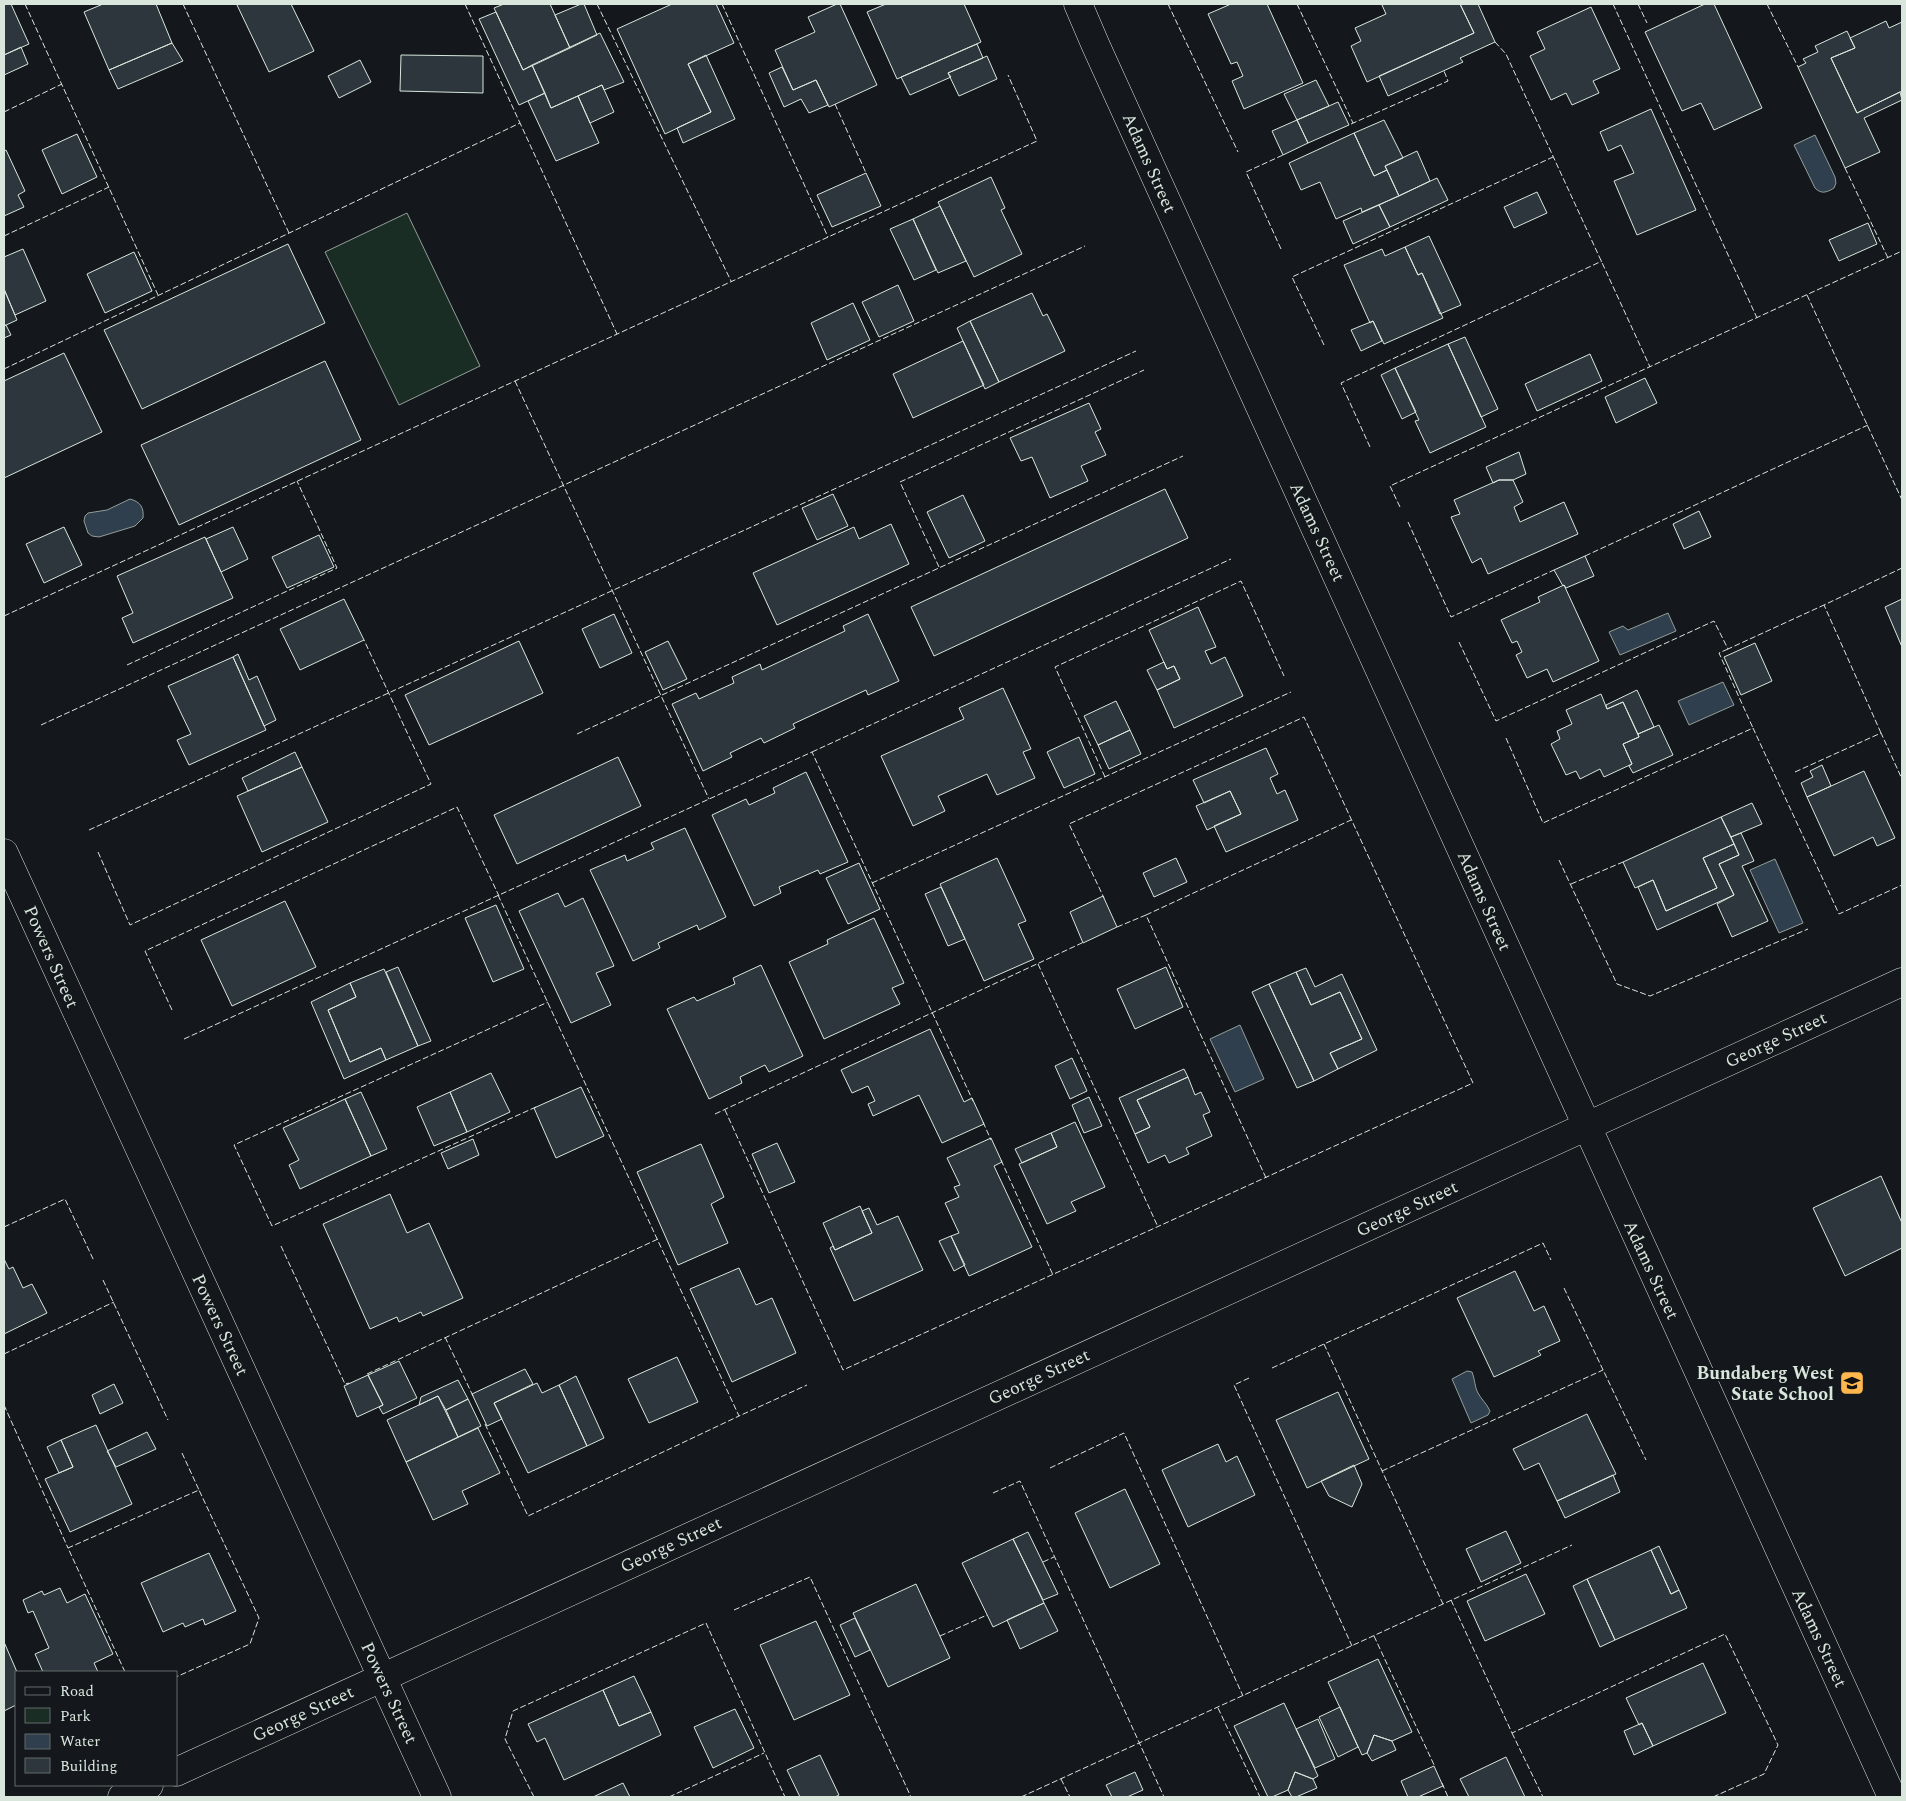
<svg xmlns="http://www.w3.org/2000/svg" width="1906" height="1801" viewBox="0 0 1906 1801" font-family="Spectral,serif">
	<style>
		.green { fill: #1a2d24; stroke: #939e99 }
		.water { fill: #2f3f4d; stroke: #939e99 }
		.building { fill: #2c363c; stroke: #d8e6dc }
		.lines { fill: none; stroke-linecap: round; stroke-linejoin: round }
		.minor-casing { stroke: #d8e6dc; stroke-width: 29 }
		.minor { stroke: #14181c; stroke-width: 28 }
		.fence { stroke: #d8e6dc; stroke-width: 1; stroke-dasharray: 6 2.5; stroke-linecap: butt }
		.labels { text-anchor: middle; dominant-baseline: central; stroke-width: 4; stroke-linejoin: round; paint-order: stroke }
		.street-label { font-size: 18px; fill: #d8e6dc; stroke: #14181c }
		.poi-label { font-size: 18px; font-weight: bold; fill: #d8e6dc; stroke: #14181c; text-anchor: end }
	</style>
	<rect width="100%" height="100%" fill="#14181c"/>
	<path class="green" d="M407 213 480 366 399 405 325 252Z"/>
	<path class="water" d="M1815 135 1835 177 1836 183 1834 188C1826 193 1821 194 1815 188L1794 145Z
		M130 499C141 502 144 508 143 518L135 526 99 537 92 536 88 533 84 521 85 516 88 513 107 510Z
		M1668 613 1676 631 1620 655 1609 632 1623 626 1628 630Z
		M1723 682 1734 705 1689 725 1678 701Z
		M1775 859 1803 923 1779 933 1750 870Z
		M1240 1025 1264 1079 1235 1092 1210 1039Z
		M1467 1371 1472 1372C1475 1380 1475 1388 1478 1393 1481 1399 1487 1404 1490 1411L1488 1415 1471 1423 1452 1379Z"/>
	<path class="building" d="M4 4H11L29 44 4 55Z
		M103 4H156L172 43 109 70 84 12Z
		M240 4H291L314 51 269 72 237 5Z
		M504 4H550L570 48 523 70 494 8Z
		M581 4H584L597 35 570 48 555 15Z
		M672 4H716L734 43 688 64 711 112 665 134 617 29Z
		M837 4H840L877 85 829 107 816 80 793 90 775 50 815 32 808 17Z
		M886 4H964L981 42 897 79 867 12Z
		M1231 4H1267L1303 83 1244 109 1232 81 1243 76 1237 62 1231 64 1208 14Z
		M1385 4H1460L1474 33 1367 82 1351 46 1361 41 1355 28 1386 14 1382 5Z
		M1460 4H1478L1495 42 1460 58 1463 62 1388 96 1379 76 1474 33Z
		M1705 4H1714L1762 108 1714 130 1701 103 1682 111 1645 32Z
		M1591 7 1620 69 1593 81 1599 93 1572 105 1566 93 1551 100 1530 56 1545 49 1537 32Z
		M496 12 523 70 532 65 545 93 519 105 479 19Z
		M1886 21 1889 28 1902 22V91L1857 113 1831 58 1855 48 1850 38Z
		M1847 31 1855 48 1831 58 1857 113 1900 92 1902 100 1864 118 1880 152 1845 168 1798 67 1806 63 1803 59 1818 52 1815 46Z
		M600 33 624 82 604 90 602 85 551 108 532 65Z
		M172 43 183 61 118 89 109 70Z
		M977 44 983 58 948 73 951 77 910 95 901 77Z
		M21 47 28 64 4 75V55Z
		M401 55 483 56V93L400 91Z
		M706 55 735 119 683 143 677 128 711 112 688 64Z
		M987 56 997 79 959 96 948 73Z
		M360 60 371 82 339 98 328 76Z
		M782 67 793 90 816 80 828 105 809 113 801 99 784 107 769 73Z
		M1316 80 1329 106 1297 120 1284 94Z
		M602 85 614 112 590 123 578 96Z
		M545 93 551 108 578 96 599 143 556 161 528 101Z
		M1338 102 1349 125 1308 143 1297 120Z
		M1651 109 1696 210 1637 235 1614 181 1634 173 1621 145 1608 151 1600 132Z
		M1297 120 1308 143 1283 155 1272 131Z
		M1384 120 1403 158 1385 166 1387 170 1374 176 1354 133Z
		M1354 133 1374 176 1387 170 1399 196 1362 212 1361 208 1336 219 1320 182 1301 190 1289 163Z
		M77 134 97 177 62 194 42 150Z
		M6 150 25 191 18 195 24 207 4 216V151Z
		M1417 151 1430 181 1399 196 1385 166Z
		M866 173 881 206 832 227 817 195Z
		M991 177 1005 208 1001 210 1022 254 974 277 938 202Z
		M1437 178 1448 200 1390 227 1379 205Z
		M1537 192 1547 213 1514 228 1504 207Z
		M1379 205 1390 227 1353 244 1343 221Z
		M940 206 966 261 938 273 913 219Z
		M913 219 936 270 914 280 890 229Z
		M1868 223 1877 244 1839 261 1829 240Z
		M1429 236 1461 305 1440 314 1422 273 1418 275 1405 247Z
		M288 244 325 323 142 409 104 330Z
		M1405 247 1418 275 1422 273 1443 318 1384 344 1373 321 1370 323 1344 265 1382 249 1385 256Z
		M23 249 46 301 15 315 4 289V257Z
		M134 252 152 291 105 313 87 274Z
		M898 285 914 321 879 337 862 302Z
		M4 289 17 320 4 326Z
		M1032 293 1043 316 1047 314 1065 351 999 382 970 321Z
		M853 303 870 340 827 360 811 323Z
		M970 321 999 382 985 389 957 328Z
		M1373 321 1382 341 1361 351 1351 330Z
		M6 325 11 335 4 338V326Z
		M1465 337 1498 409 1481 417 1448 344Z
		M963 341 984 385 913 418 893 374Z
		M1448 344 1486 427 1430 453 1415 421 1419 420 1395 368Z
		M64 353 102 432 4 478V381Z
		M1590 354 1602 381 1537 411 1525 384Z
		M325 361 361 440 179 525 141 445Z
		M1395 368 1416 412 1402 419 1381 375Z
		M1645 378 1657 403 1616 423 1605 397Z
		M1089 403 1101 429 1095 432 1106 455 1081 466 1088 481 1050 498 1032 457 1021 461 1010 438Z
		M1519 452 1526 474 1513 480H1499L1493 483 1486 467Z
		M1499 480H1513L1523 502 1514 507 1520 522 1564 502 1578 534 1488 574 1481 558 1472 563 1451 517 1460 514 1454 500Z
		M1165 489 1188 538 934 656 911 607Z
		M833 494 848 526 817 540 802 508Z
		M963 495 985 541 949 558 927 512Z
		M1699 511 1711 537 1684 549 1673 524Z
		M891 524 909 564 777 625 753 573 854 527 859 539Z
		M64 527 82 565 44 583 26 544Z
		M233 527 248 559 221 572 206 539Z
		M319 535 334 567 287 588 272 557Z
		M205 537 233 598 133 643 122 618 133 613 117 576Z
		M1585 556 1594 576 1566 588 1564 585 1563 586 1554 570Z
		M1564 585 1599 661 1553 682 1547 669 1527 678 1516 655 1522 652 1517 641 1512 643 1501 620 1540 602 1538 597Z
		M344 599 364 640 300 670 280 629Z
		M1902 599V647L1885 607Z
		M1198 607 1216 647 1205 651 1211 664 1225 657 1243 696 1174 728 1157 690 1180 679 1174 666 1167 669 1149 630Z
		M614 614 632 653 600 668 582 629Z
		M868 614 899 681 868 695 866 690 793 724 795 728 764 743 761 738 730 753 732 757 703 771 672 704 696 693 699 699 734 683 732 677 760 664 762 670 845 631 843 626Z
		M519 641 543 693 429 745 405 695Z
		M668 641 687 679 663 690 645 652Z
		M1755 643 1772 681 1741 695 1724 657Z
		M238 654 249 680 257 676 276 720 264 726 233 657Z
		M233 657 266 730 189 765 177 740 191 734 168 686Z
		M1164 662 1167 669 1174 666 1180 679 1157 690 1147 670Z
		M1003 688 1031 749 1023 752 1035 778 997 795 987 774 938 796 945 811 913 826 881 756 964 719 959 708Z
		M1637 690 1654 727 1638 734 1623 702 1607 709 1606 705Z
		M1601 694 1607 709 1623 702 1639 737 1623 744 1632 764 1604 777 1600 769 1580 779 1576 771 1566 775 1551 744 1560 739 1557 731 1572 724 1566 710Z
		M1116 701 1130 730 1098 745 1084 716Z
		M1659 725 1673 755 1633 773 1629 766 1632 764 1623 744 1639 737 1638 734Z
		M1130 730 1141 754 1109 769 1098 745Z
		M1079 737 1095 774 1064 788 1047 752Z
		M1266 748 1278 774 1270 778 1277 794 1285 790 1298 820 1226 852 1214 826 1241 814 1230 791 1204 803 1193 780Z
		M295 752 302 767 248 791 242 778Z
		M618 757 641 806 517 864 494 815Z
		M1822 765 1831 786 1807 797 1801 783 1813 777 1810 771Z
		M302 767 328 822 262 852 237 796Z
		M1864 771 1895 838 1877 846 1873 837 1834 856 1807 797Z
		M806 772 848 862 820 874 818 870 779 887 781 893 754 906 712 815 746 799 749 805 775 793 773 788Z
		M1230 791 1241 814 1207 830 1196 806Z
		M1752 803 1762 824 1731 837 1721 817Z
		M1721 817 1734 844 1703 858 1717 888 1666 911 1653 880 1635 888 1623 862Z
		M685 828 726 917 699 930 697 925 658 943 660 948 633 961 590 870 625 855 627 861 654 849 651 843Z
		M1741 833 1754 861 1742 866 1768 921 1732 937 1717 904 1734 895 1719 864 1739 855 1731 837Z
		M1734 844 1739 855 1719 864 1734 895 1657 930 1638 887 1653 880 1666 911 1717 888 1703 858Z
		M997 858 1026 921 1018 924 1034 959 984 981 940 884Z
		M1176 858 1187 882 1154 897 1143 873Z
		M859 863 880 909 848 924 826 878Z
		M941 887 965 939 948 946 925 894Z
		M558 893 565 907 583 898 614 966 596 973 611 1005 571 1023 519 911Z
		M1103 896 1117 927 1083 943 1070 912Z
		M285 901 316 967 232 1006 201 940Z
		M496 905 524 969 493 982 465 918Z
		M874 918 904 983 892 988 900 1004 824 1039 789 962 828 944 827 940Z
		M761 965 803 1056 769 1072 765 1065 740 1077 742 1083 709 1099 667 1009 694 997 697 1001 735 984 733 978Z
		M398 967 431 1041 418 1046 386 972Z
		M1166 967 1183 1007 1135 1029 1117 989Z
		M1306 968 1315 987 1342 974 1377 1050 1338 1069 1330 1053 1362 1039 1340 992 1311 1005 1296 972Z
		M384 969 418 1046 386 1060 381 1048 350 1062 328 1010 356 997 350 983Z
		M1296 972 1311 1005 1340 992 1362 1039 1330 1053 1338 1069 1314 1081 1269 984Z
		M350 983 356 997 328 1010 350 1062 381 1048 386 1060 344 1079 311 1002Z
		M1269 984 1314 1081 1297 1088 1252 992Z
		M930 1029 964 1102 972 1098 984 1124 942 1143 919 1095 873 1116 868 1104 875 1101 868 1086 852 1093 841 1070Z
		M1072 1058 1087 1091 1070 1099 1055 1066Z
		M1184 1069 1188 1077 1137 1100 1150 1127 1135 1134 1119 1098Z
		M491 1073 510 1112 467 1132 450 1092Z
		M1188 1077 1195 1095 1201 1092 1210 1112 1203 1115 1212 1136 1186 1148 1189 1154 1169 1163 1165 1155 1148 1163 1135 1134 1150 1127 1137 1100Z
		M581 1087 604 1136 556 1158 534 1108Z
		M361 1092 387 1149 371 1156 345 1099Z
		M450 1092 467 1132 434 1146 417 1107Z
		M1089 1097 1102 1126 1084 1133 1072 1105Z
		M345 1099 371 1156 300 1189 289 1165 299 1160 283 1128Z
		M1075 1122 1105 1187 1071 1202 1076 1211 1047 1224 1019 1164 1057 1147 1051 1133Z
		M1051 1133 1057 1147 1022 1163 1015 1149Z
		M991 1138 1002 1162 994 1166 1032 1247 969 1276 951 1236 959 1233 945 1203 959 1197 954 1187 960 1185 947 1158Z
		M473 1139 479 1155 448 1169 441 1153Z
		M777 1143 795 1182 769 1193 752 1154Z
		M701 1144 724 1197 711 1204 728 1243 678 1265 637 1172Z
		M1881 1176 1902 1223V1248L1845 1276 1813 1208Z
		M390 1194 407 1233 429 1223 463 1298 423 1316 421 1312 399 1322 397 1317 370 1329 323 1224Z
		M860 1206 872 1233 835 1250 823 1223Z
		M869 1208 877 1225 898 1216 923 1270 854 1301 830 1248 833 1246 835 1250 872 1233 862 1211Z
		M951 1236 965 1265 954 1271 939 1241Z
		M4 1259 9 1269 13 1267 23 1288 32 1284 47 1313 4 1334Z
		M739 1268 756 1305 772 1298 796 1353 732 1382 690 1289Z
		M1515 1271 1534 1311 1544 1306 1560 1341 1538 1351 1541 1355 1494 1377 1457 1298Z
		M677 1357 698 1402 649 1423 628 1379Z
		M399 1361 417 1398 383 1414 379 1407 383 1405 368 1375Z
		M525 1369 533 1384 494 1403 502 1419 487 1426 472 1394Z
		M368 1375 383 1405 357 1417 344 1386Z
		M576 1376 604 1438 587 1446 559 1385Z
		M458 1380 468 1399 446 1410 438 1396 419 1405 421 1397Z
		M537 1383 542 1393 559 1385 587 1446 528 1473 494 1403Z
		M114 1384 123 1403 100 1414 92 1395Z
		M1338 1392 1369 1459 1307 1488 1276 1420Z
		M438 1396 458 1437 406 1462 387 1420Z
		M468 1399 481 1426 458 1437 446 1410Z
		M1587 1414 1616 1474 1557 1501 1539 1463 1524 1470 1513 1449Z
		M96 1425 132 1504 70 1532 45 1479 73 1467 61 1440Z
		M478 1428 500 1473 462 1491 468 1504 433 1520 406 1462Z
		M147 1432 156 1449 116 1467 107 1451Z
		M61 1440 73 1467 59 1473 47 1447Z
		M1218 1444 1226 1462 1237 1456 1255 1495 1188 1527 1162 1470Z
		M1354 1465 1362 1484 1352 1507 1329 1496 1321 1481Z
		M1613 1475 1620 1492 1565 1518 1557 1501Z
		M1125 1489 1160 1564 1110 1588 1075 1513Z
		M1506 1531 1521 1563 1481 1582 1466 1549Z
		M1028 1532 1058 1594 1043 1600 1013 1539Z
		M1013 1539 1044 1603 993 1627 962 1563Z
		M1659 1546 1679 1590 1671 1594 1651 1550Z
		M1651 1550 1671 1594 1679 1590 1687 1608 1615 1640 1587 1579Z
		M209 1553 236 1611 205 1625 203 1619 185 1627 183 1623 163 1632 141 1583Z
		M1526 1574 1545 1614 1485 1641 1467 1601Z
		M1587 1579 1615 1640 1600 1647 1573 1586Z
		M916 1584 950 1658 888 1687 853 1613Z
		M60 1588 67 1603 85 1594 113 1654 94 1663 98 1672H43L35 1654 49 1648 33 1611 28 1613 23 1600 42 1591 44 1595Z
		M1044 1603 1058 1631 1020 1649 1007 1620Z
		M855 1618 870 1650 855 1657 840 1625Z
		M816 1621 850 1695 794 1720 760 1645Z
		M4 1642 17 1672 16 1705 4 1711Z
		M1378 1659 1412 1732 1392 1741 1374 1735 1367 1753 1362 1755 1328 1682Z
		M1703 1663 1726 1713 1653 1746 1642 1723 1639 1725 1626 1698Z
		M634 1676 651 1712 619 1726 603 1690Z
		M603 1690 619 1726 651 1712 661 1735 564 1780 545 1738 537 1742 528 1724Z
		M1284 1703 1318 1776 1313 1779 1295 1772 1288 1790 1272 1797H1268L1234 1726Z
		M1340 1707 1358 1747 1338 1757 1319 1717Z
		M735 1709 754 1748 713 1768 694 1727Z
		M1318 1719 1335 1759 1315 1768 1296 1729Z
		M1642 1723 1653 1746 1634 1755 1624 1731Z
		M1374 1735 1392 1741 1396 1750 1372 1761 1367 1753Z
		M820 1755 839 1795 835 1797H800L787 1770Z
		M1506 1757 1525 1797H1469L1460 1779Z
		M1434 1766 1443 1786 1418 1797H1408L1401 1781Z
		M1135 1772 1143 1790 1127 1797H1112L1106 1785Z
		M1295 1772 1313 1779 1317 1788 1296 1797H1292L1288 1790Z
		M623 1783 630 1797H593Z"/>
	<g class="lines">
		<defs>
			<path id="minor" d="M1078 4 1096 46 1892 1797
				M4 853 437 1797
				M176 1772 1902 982
				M122 1797 149 1785"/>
		</defs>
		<use href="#minor" class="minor-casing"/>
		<use href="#minor" class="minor"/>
		<path class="fence" d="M25 4 158 295
			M183 4 289 233
			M465 4 520 123
			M597 4 731 281
			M722 4 828 237
			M1168 4 1238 152
			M1297 4 1353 123
			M1613 4 1757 318
			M1638 4 1647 23
			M1767 4 1798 67
			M1495 42 1506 54 1650 367
			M835 104 866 173
			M4 112 62 84
			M1351 124 1448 81 1444 71
			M1845 168 1888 258
			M4 236 109 187
			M1281 249 1246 172 1283 155
			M1807 295 1902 500
			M1324 345 1292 277 1553 157
			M4 369 520 123 617 334
			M515 381 709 799
			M1370 447 1341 383 1602 261
			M1400 507 1390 486 1902 251
			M1408 522 1451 617 1554 570
			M1585 556 1868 425
			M939 567 900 482 1144 370
			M4 616 1037 141 1008 75
			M1459 642 1496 721 1714 621 1728 649 1824 605
			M1728 649 1719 653 1753 728
			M127 665 337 568 297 481
			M41 725 1085 246
			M1881 733 1824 605 1902 568
			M577 734 1183 456
			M1506 738 1543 823 1753 728 1839 914 1902 885
			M812 752 1231 559
			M1795 772 1881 733 1902 779
			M1105 777 1055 667 1241 581 1284 676
			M89 830 1136 351
			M98 852 130 925 431 784 364 640
			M1559 860 1617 984 1650 996 1808 929
			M872 883 1291 692
			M1571 884 1623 862
			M498 895 739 1416 807 1385
			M1146 915 1351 820
			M1117 927 1146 915 1266 1178
			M1038 964 1158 1227
			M172 1010 145 951 457 807 499 896
			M184 1039 812 752 973 1101
			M536 1107 272 1226 234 1145 548 1002
			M725 1110 843 1370 1473 1083 1304 717 1069 824 1104 898
			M715 1114 1084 942
			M983 1122 991 1140
			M1001 1160 1053 1275
			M4 1227 65 1199 94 1261
			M281 1246 345 1384 349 1383
			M103 1280 168 1420
			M1564 1288 1646 1460
			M445 1337 473 1396
			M1324 1344 1443 1604
			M4 1354 114 1302
			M1272 1368 1543 1243 1551 1260
			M367 1374 658 1239
			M1249 1378 1234 1385 1352 1646
			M4 1405 68 1548
			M485 1424 528 1516 739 1416
			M182 1453 199 1490
			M1050 1468 1124 1433 1243 1696
			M1382 1471 1603 1370
			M993 1493 1020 1481 1164 1797
			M1043 1562 1054 1557
			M1451 1600 1512 1733 1725 1634 1778 1745 1764 1774 1713 1797
			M734 1610 810 1577 911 1797
			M940 1636 987 1615
			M1374 1636 1435 1767
			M125 1672 68 1548 199 1490 259 1618 250 1644 176 1677
			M1218 1708 1260 1797
			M1512 1733 1543 1797
			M1061 1779 1070 1797
			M1442 1783 1448 1797
			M534 1797 505 1739 513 1711 706 1623 785 1797
			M669 1797 764 1753
			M1021 1797 1572 1545"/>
	</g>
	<defs>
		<symbol id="school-square" viewBox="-11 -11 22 22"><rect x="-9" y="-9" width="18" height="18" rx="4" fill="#ffb74d" stroke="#14181c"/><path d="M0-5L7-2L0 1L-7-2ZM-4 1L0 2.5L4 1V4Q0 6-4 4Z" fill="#111"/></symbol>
	</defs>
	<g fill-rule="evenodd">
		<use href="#school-square" x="1838" y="1369" width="28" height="28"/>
	</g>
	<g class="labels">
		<g class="street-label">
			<text transform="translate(1149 163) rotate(66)">Adams Street</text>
			<text transform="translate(1317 532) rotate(65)">Adams Street</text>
			<text transform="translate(1484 901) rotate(66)">Adams Street</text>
			<text transform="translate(51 957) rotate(66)">Powers Street</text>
			<text transform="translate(1776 1040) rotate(-25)">George Street</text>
			<text transform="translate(1407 1209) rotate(-25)">George Street</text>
			<text transform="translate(1651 1270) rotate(65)">Adams Street</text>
			<text transform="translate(220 1325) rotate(65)">Powers Street</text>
			<text transform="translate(1039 1377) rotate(-25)">George Street</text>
			<text transform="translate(671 1545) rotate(-25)">George Street</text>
			<text transform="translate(1819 1638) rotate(65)">Adams Street</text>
			<text transform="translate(389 1693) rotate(65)">Powers Street</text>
			<text transform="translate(303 1714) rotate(-25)">George Street</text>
		</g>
		<g class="poi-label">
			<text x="1834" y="1373">Bundaberg West<tspan x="1834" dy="21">State School</tspan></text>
		</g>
	</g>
	<rect width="1906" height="1801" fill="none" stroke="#d8e6dc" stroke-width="10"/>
	<rect x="15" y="1671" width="162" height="115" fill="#14181c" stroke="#626a69"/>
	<rect x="25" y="1687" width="25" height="8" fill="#14181c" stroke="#626a69"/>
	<text x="60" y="1696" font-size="15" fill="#d8e6dc">Road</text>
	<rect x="25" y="1708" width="25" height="15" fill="#1a2d24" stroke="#626a69"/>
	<text x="60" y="1721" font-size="15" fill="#d8e6dc">Park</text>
	<rect x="25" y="1734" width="25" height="15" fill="#2f3f4d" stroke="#626a69"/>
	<text x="60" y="1746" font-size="15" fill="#d8e6dc">Water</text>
	<rect x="25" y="1758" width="25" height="15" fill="#2c363c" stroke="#626a69"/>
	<text x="60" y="1771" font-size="15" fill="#d8e6dc">Building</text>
</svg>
